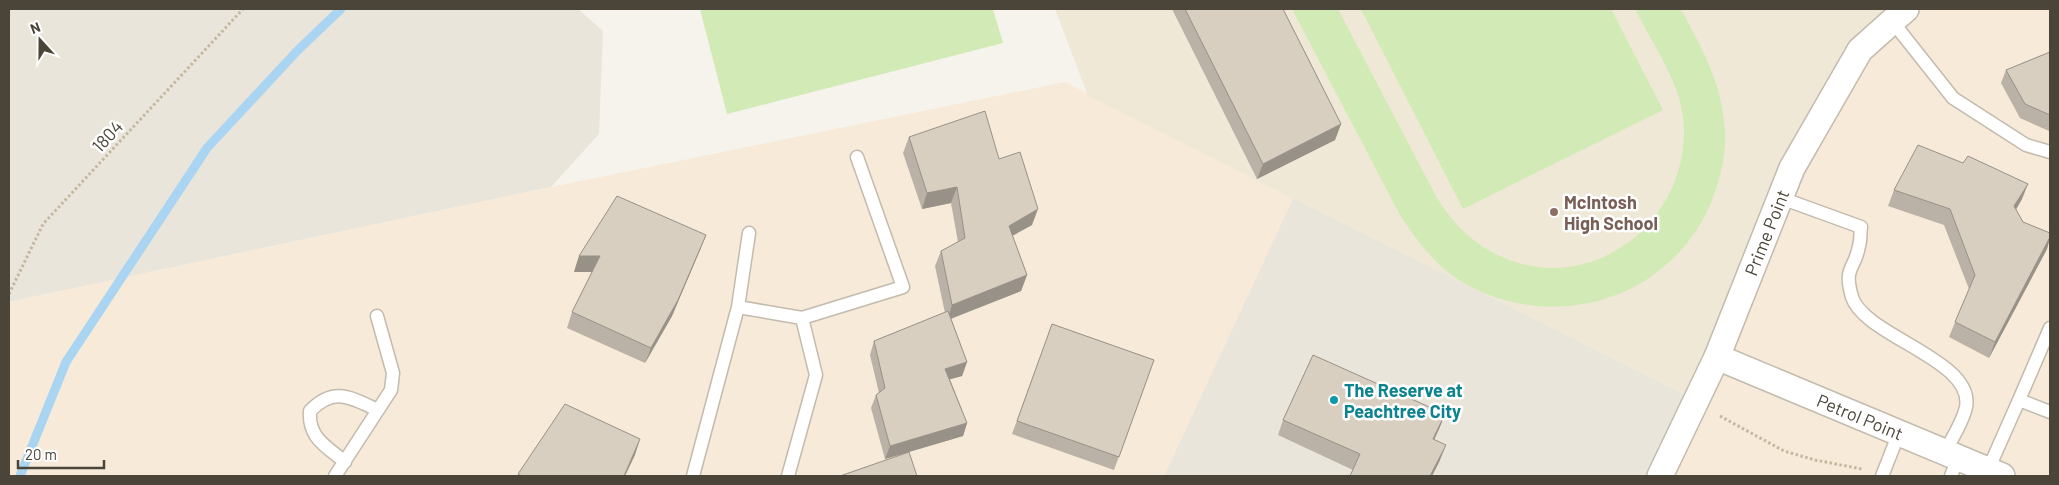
<svg xmlns="http://www.w3.org/2000/svg" width="2059" height="485" viewBox="0 0 2059 485" font-family="Barlow,sans-serif">
	<style>
		.residential { fill: #eae5da }
		.commercial { fill: #f7ead8 }
		.education { fill: #efe8d6 }
		.green { fill: #d2eab5 }
		.lines { fill: none; stroke-linecap: round; stroke-linejoin: round }
		.stream { stroke: #a9d4f2; stroke-width: 9 }
		.service-casing { stroke: #c2bbae; stroke-width: 15 }
		.minor-casing { stroke: #c2bbae; stroke-width: 28 }
		.path { stroke: #c4b79f; stroke-width: 3; stroke-dasharray: 2.5 2.5; stroke-linecap: butt }
		.service { stroke: #fff; stroke-width: 12 }
		.minor { stroke: #fff; stroke-width: 25 }
		.wall { fill: #bab2a6 }
		.shaded-wall { fill: #979187 }
		.building { fill: #d8cfc1; stroke: #979187 }
		.education-dot { fill: #8d6e63; stroke: #fff; stroke-width: 2 }
		.culture-dot { fill: #0f9aa8; stroke: #fff; stroke-width: 2 }
		.labels { text-anchor: middle; dominant-baseline: central; stroke-width: 5; stroke-linejoin: round; paint-order: stroke }
		.street-label { font-size: 18px; fill: #4b4439; stroke: #fff }
		.education-label { font-size: 18px; font-weight: bold; fill: #785e54; stroke: #fff; text-anchor: start }
		.culture-label { font-size: 18px; font-weight: bold; fill: #0d838f; stroke: #fff; text-anchor: start }
	</style>
	<rect width="100%" height="100%" fill="#f6f3ec"/>
	<path class="residential" d="M9 9H578L603 31 599 134 551 187 9 302Z
		M1293 198 1696 400 1660 476H1164Z"/>
	<path class="commercial" d="M1888 9H2050V476H1660Z
		M1065 82 1293 198 1164 476H9V302L551 187Z"/>
	<path class="education" d="M1055 9H1888L1696 400 1088 96Z"/>
	<path class="green" d="M700 9H993L1003 43 727 114Z
		M1292 9H1338L1437 198C1451 220 1467 238 1490 251 1582 303 1687 228 1684 127 1683 86 1653 45 1635 9H1681C1700 45 1720 79 1724 121 1728 149 1721 179 1710 205 1669 298 1560 332 1471 287 1439 271 1419 244 1400 215Z
		M1361 9H1611L1663 110 1463 209Z"/>
	<g class="lines">
		<path class="stream" d="M20 476 66 362 207 148 298 50 341 9"/>
		<defs>
			<path id="service" d="M1892 21 1953 98 2026 145 2050 152
				M1781 198 1861 227C1860 233 1861 240 1859 246 1855 270 1843 266 1852 297 1864 336 1975 360 1966 407 1963 422 1952 438 1945 452
				M749 233 738 307 802 318
				M2019 400 2050 328
				M345 462C326 446 308 438 310 411 334 386 351 398 378 410
				M1988 470 2019 400 2050 412
				M335 476 391 390 393 373 377 316
				M693 476 738 307
				M788 476 816 375 802 318 903 287 857 157
				M1882 476 1899 433
				M1951 476 1958 458"/>
			<g id="minor">
				<path id="s1" d="M1717 357 2002 476"/>
				<path id="s2" d="M1660 476 1717 357 1792 168 1860 50 1906 9"/>
			</g>
		</defs>
		<use href="#service" class="service-casing"/>
		<use href="#minor" class="minor-casing"/>
		<path class="path" d="M9 294 43 224 243 9
			M1720 416 1784 451 1815 460 1862 469"/>
		<use href="#service" class="service"/>
		<use href="#minor" class="minor"/>
	</g>
	<path class="wall" d="M1172 9H1283L1341 124 1335 140 1257 179Z
		M2050 52V130L2049 131 2020 118 2001 83 2006 70Z
		M909 137 999 159 1032 225 1012 236 1027 275 1021 291 951 319 967 362 962 376 950 379 967 423 963 436 885 459 871 408 876 395 879 393 870 355 874 341 945 313 935 266 941 251 958 242 951 203 922 209 903 153Z
		M1894 190 2022 199 2016 210 2023 222 2050 233V239L2047 249 1989 358 1949 337 1969 289 1944 225 1888 206Z
		M706 235 700 250 672 316 645 363 567 328 572 312 592 272H574L579 256Z
		M1052 324 1154 360 1114 470 1012 434Z
		M1445 414 1439 429 1434 440 1440 460 1432 476H1347H1350L1353 470 1278 435 1283 420Z"/>
	<path class="shaded-wall" d="M1341 124 1335 140 1257 179 1263 164Z
		M2028 184 2022 199 2008 222 2014 206Z
		M957 187 951 203 922 209 927 193Z
		M1038 209 1032 225 1003 241 1009 226Z
		M706 235 700 250 672 316 645 363 651 348Z
		M2050 237 2047 249 1989 358 1995 342Z
		M579 256H600L594 272H574Z
		M1027 275 1021 291 947 320 952 305Z
		M967 362 962 376 940 382 945 369Z
		M1445 414 1439 429 1427 455 1433 439Z
		M967 423 963 436 885 459 890 446Z
		M640 439 635 455 625 476H624Z
		M1446 445 1440 460 1432 476H1430Z"/>
	<path class="building" d="M1185 9H1283L1341 124 1263 164Z
		M2050 52V115L2025 104 2006 70Z
		M985 111 999 159 1020 152 1038 209 1009 226 1027 275 952 305 941 251 965 238 957 187 927 193 909 137Z
		M1918 145 1963 163 1968 156 2028 184 2014 206 2023 222 2050 233V237L1995 342 1955 322 1975 275 1950 209 1894 190Z
		M617 196 706 235 678 300 651 348 572 312 600 256H579Z
		M948 311 967 362 945 369 967 423 890 446 876 395 885 388 874 341Z
		M1052 324 1154 360 1119 457 1017 421Z
		M1313 355 1445 414 1433 439 1446 445 1430 476H1347L1348 475 1350 476 1360 454 1283 420Z
		M565 404 640 439 624 476H522L518 474Z
		M909 452 917 476H840Z"/>
	<circle class="education-dot" cx="1554" cy="212" r="5"/>
	<circle class="culture-dot" cx="1334" cy="400" r="5"/>
	<g class="labels">
		<g class="street-label">
			<text transform="translate(107 136) rotate(-47)">1804</text>
			<text stroke="none"><textPath href="#s2" startOffset="266">Prime Point</textPath></text>
			<text stroke="none"><textPath href="#s1" startOffset="155">Petrol Point</textPath></text>
		</g>
		<g class="education-label">
			<text x="1564" y="202">McIntosh<tspan x="1564" dy="21">High School</tspan></text>
		</g>
		<g class="culture-label">
			<text x="1344" y="390">The Reserve at<tspan x="1344" dy="21">Peachtree City</tspan></text>
		</g>
	</g>
	<rect width="2059" height="485" fill="none" stroke="#4b4439" stroke-width="20"/>
	<g transform="translate(40 40) rotate(339)" stroke="#ffffff" stroke-width="4" paint-order="stroke">
	<path d="M0-4L9 19L0 12L-9 19Z" fill="#4b4439"/>
	<text y="-8" font-size="14" font-weight="bold" text-anchor="middle" fill="#4b4439">N</text>
	</g>
	<path d="M18 460v8h86v-8" fill="none" stroke="#4b4439" stroke-width="2.5"/>
	<text x="25" y="460" font-size="15" fill="#4b4439" stroke="#ffffff" stroke-width="4" paint-order="stroke">20 m</text>
</svg>
